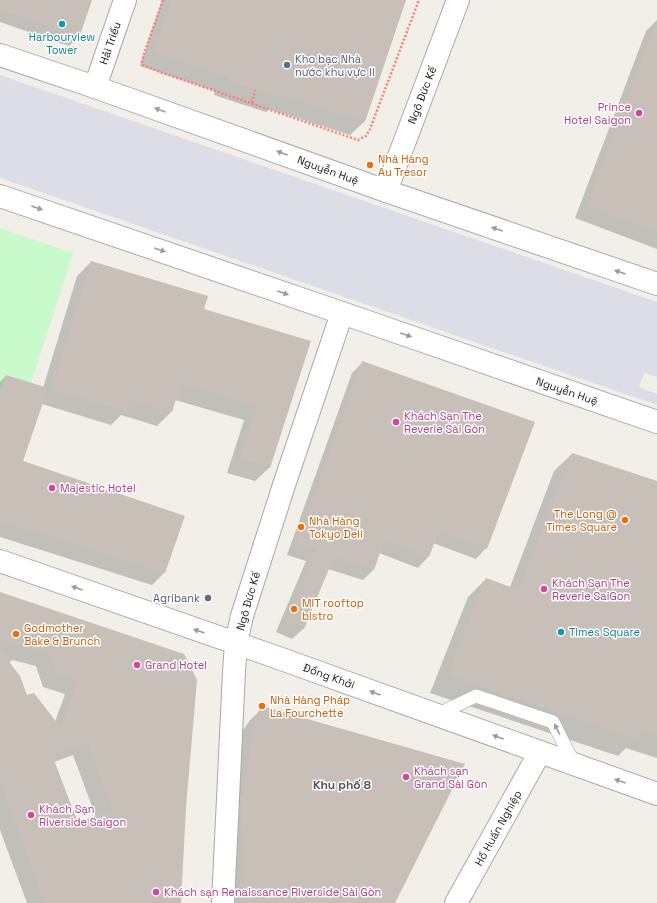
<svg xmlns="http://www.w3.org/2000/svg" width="657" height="903" viewBox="0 0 657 903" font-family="'Space Grotesk',sans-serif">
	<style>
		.park { fill: #c8facc }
		.plaza { fill: #dddde8 }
		.shadow { fill: #0003; fill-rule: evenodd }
		.building { fill: #c7bfb8; fill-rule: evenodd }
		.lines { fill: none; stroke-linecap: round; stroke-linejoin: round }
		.service-casing { stroke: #a9a9a9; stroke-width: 14 }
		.minor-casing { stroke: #a9a9a9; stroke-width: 24 }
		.tertiary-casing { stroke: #a9a9a9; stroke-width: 24 }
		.path { stroke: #fa8072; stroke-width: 2.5; stroke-dasharray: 2 2; stroke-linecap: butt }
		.service { stroke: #fff; stroke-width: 13 }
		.minor { stroke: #fff; stroke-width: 22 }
		.tertiary { stroke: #fff; stroke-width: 22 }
		.oneway { fill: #9c9c9c }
		.culture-dot { fill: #0f9aa8; stroke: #fff; stroke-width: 1.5 }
		.service-dot { fill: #5c6f8a; stroke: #fff; stroke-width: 1.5 }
		.hotel-dot { fill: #d1479c; stroke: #fff; stroke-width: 1.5 }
		.food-dot { fill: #e8710a; stroke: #fff; stroke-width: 1.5 }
		.labels { text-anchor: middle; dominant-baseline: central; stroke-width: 3; stroke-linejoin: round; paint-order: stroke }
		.culture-label { font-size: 11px; fill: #0d838f; stroke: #fff }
		.street-label { font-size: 11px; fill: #222; stroke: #fff }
		.service-label { font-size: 11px; fill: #4e5e75; stroke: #fff; text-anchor: start }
		.hotel-label { font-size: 11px; fill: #b23c85; stroke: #fff; text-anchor: start }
		.food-label { font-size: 11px; fill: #c56008; stroke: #fff; text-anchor: start }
		.neighbourhood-label { font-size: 12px; font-weight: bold; fill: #555; stroke: #fff }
	</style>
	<rect width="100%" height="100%" fill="#f2efe9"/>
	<path class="park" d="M0 228 73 253 31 383 6 375 0 391Z"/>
	<path class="plaza" d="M0 75 657 302V377L644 373 639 387 657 394V405L0 178Z"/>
	<path class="shadow" d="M0 0H91L78 37 69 46 0 22Z
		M162 0H405L364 122 350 135 269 109 266 112 241 104 214 95 215 91 140 66Z
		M657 20V249L575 218 646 31Z
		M91 262 203 310 309 342 269 468 255 481 227 473 244 420 175 400 171 412 157 426 121 415 111 425 42 404 22 461 183 516 164 573 152 585 0 537V382L6 376 43 388 77 276Z
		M363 362 486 548 476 559 433 543 428 557 418 568 379 553 373 570 363 580 328 569 303 629 292 639 276 632 306 561 287 555 352 373Z
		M572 454 657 482V758L626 748 618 756 430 693 468 597 486 579 510 587 554 471Z
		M0 593 184 655 185 807 180 903H27L0 830ZM12 660 36 666 43 687 65 694 55 722 26 697 9 663ZM73 755 96 817 78 824 54 762Z
		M263 708 394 903H231L230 815 243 730 250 720Z"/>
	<path class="building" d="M0 0H92L79 38 0 10Z
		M171 0H406L365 122 282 95 281 98 255 90 227 81 228 77 153 52Z
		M655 25 657 26V232L587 206Z
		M91 261 208 296 204 309 311 341 270 468 240 459 257 406 181 384 172 412 129 400 126 412 52 389Z
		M362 361 535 422 487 549 439 531 429 557 384 541 374 570 334 557 304 629 286 621 316 550 297 544Z
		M6 375 48 388 23 461 185 516 165 573 0 521V391Z
		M572 453 657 481V735L640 730 636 739 448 675 486 578 519 590Z
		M0 592 184 654 197 680 186 807 181 903H45L0 780V650L20 676 27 695 34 693 61 728 78 680 56 673 49 653 0 639ZM87 742 112 809 78 823 52 755Z
		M262 706 465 764 395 903H242L244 875 242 802 255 717Z"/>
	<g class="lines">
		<defs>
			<path id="service" d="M436 715 476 696 553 722 574 764"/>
			<path id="minor" d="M95 87 125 0
				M386 191 458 0
				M223 903 234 672 236 643 242 616 284 485 342 313
				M456 903 540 752"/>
			<path id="tertiary" d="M0 55 95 87 386 191 657 284
				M0 196 342 313 657 422
				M0 561 273 656 657 794"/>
		</defs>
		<use href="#service" class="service-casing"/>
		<use href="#minor" class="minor-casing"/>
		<use href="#tertiary" class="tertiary-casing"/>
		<path class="path" d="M163 0 144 54 142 62 143 65 160 72 358 140 366 136 370 129 419 0
			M252 103 255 90"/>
		<use href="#service" class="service"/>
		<use href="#minor" class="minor"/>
		<use href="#tertiary" class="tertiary"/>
	</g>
	<defs><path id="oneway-solid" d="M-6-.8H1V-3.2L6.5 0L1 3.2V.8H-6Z"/></defs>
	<g class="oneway">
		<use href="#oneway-solid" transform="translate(160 110) rotate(-160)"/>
		<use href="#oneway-solid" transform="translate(282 153) rotate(-160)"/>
		<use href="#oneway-solid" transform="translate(37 208) rotate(19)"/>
		<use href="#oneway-solid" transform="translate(497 229) rotate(-161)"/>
		<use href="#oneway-solid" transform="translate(160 250) rotate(19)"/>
		<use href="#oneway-solid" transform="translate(620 272) rotate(-161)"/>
		<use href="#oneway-solid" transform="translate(283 293) rotate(19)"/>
		<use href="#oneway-solid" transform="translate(406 335) rotate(19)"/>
		<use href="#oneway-solid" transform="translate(77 588) rotate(-161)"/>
		<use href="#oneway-solid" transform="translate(199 631) rotate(-161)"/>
		<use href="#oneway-solid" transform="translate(375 693) rotate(-160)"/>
		<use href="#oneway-solid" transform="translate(557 729) rotate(-116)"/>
		<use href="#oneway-solid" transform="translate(498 737) rotate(-160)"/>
		<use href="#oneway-solid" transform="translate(620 781) rotate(-161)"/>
	</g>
	<g class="culture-dot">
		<circle cx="62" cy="24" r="4"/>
		<circle cx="561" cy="632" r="4"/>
	</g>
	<g class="service-dot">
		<circle cx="287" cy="65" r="4"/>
		<circle cx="208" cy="598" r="4"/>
	</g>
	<g class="hotel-dot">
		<circle cx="639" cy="113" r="4"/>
		<circle cx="396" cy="422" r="4"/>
		<circle cx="52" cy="488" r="4"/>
		<circle cx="544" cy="589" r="4"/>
		<circle cx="137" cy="665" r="4"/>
		<circle cx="406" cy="777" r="4"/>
		<circle cx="31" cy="815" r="4"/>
		<circle cx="156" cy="892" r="4"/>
	</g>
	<g class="food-dot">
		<circle cx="370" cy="165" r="4"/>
		<circle cx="625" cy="520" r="4"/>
		<circle cx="301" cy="527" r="4"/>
		<circle cx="294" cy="609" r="4"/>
		<circle cx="16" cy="634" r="4"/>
		<circle cx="262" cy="706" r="4"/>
	</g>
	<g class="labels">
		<g class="culture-label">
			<text x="62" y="37">Harbourview<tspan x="62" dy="13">Tower</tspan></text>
			<text x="569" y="632" text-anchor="start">Times Square</text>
		</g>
		<g class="street-label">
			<text transform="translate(110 43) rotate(-71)">Hải Triều</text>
			<text transform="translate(422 95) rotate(-69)">Ngô Ðức Kế</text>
			<text transform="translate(328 170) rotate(20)">Nguyễn Huệ</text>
			<text transform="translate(567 391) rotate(19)">Nguyễn Huệ</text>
			<text transform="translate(248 601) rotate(-74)">Ngô Ðức Kế</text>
			<text transform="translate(329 676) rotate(20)">Ðồng Khởi</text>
			<text transform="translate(498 828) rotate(-61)">Hồ Huấn Nghiệp</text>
		</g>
		<g class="service-label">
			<text x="295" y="59">Kho bạc Nhà<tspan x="295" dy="13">nước khu vực II</tspan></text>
			<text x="200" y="598" text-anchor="end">Agribank</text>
		</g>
		<g class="hotel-label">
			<text x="631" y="107" text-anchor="end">Prince<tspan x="631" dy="13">Hotel Saigon</tspan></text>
			<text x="404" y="416">Khách Sạn The<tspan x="404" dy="13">Reverie Sài Gòn</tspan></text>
			<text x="60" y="488">Majestic Hotel</text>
			<text x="552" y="583">Khách Sạn The<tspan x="552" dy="13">Reverie SaiGon</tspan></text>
			<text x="145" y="665">Grand Hotel</text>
			<text x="414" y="771">Khách sạn<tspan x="414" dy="13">Grand Sài Gòn</tspan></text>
			<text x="39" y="809">Khách Sạn<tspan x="39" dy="13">Riverside Saigon</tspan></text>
			<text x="164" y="892">Khách sạn Renaissance Riverside Sài Gòn</text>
		</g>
		<g class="food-label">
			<text x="378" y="159">Nhà Hàng<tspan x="378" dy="13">Au Tresor</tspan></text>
			<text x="617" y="514" text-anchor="end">The Long @<tspan x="617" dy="13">Times Square</tspan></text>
			<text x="309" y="521">Nhà Hàng<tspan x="309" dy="13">Tokyo Deli</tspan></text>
			<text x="302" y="603">MIT rooftop<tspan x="302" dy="13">bistro</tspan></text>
			<text x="24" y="628">Godmother<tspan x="24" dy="13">Bake &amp; Brunch</tspan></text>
			<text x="270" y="700">Nhà Hàng Pháp<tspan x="270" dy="13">La Fourchette</tspan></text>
		</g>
		<g class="neighbourhood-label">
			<text x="342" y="785">Khu phố 8</text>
		</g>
	</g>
</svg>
